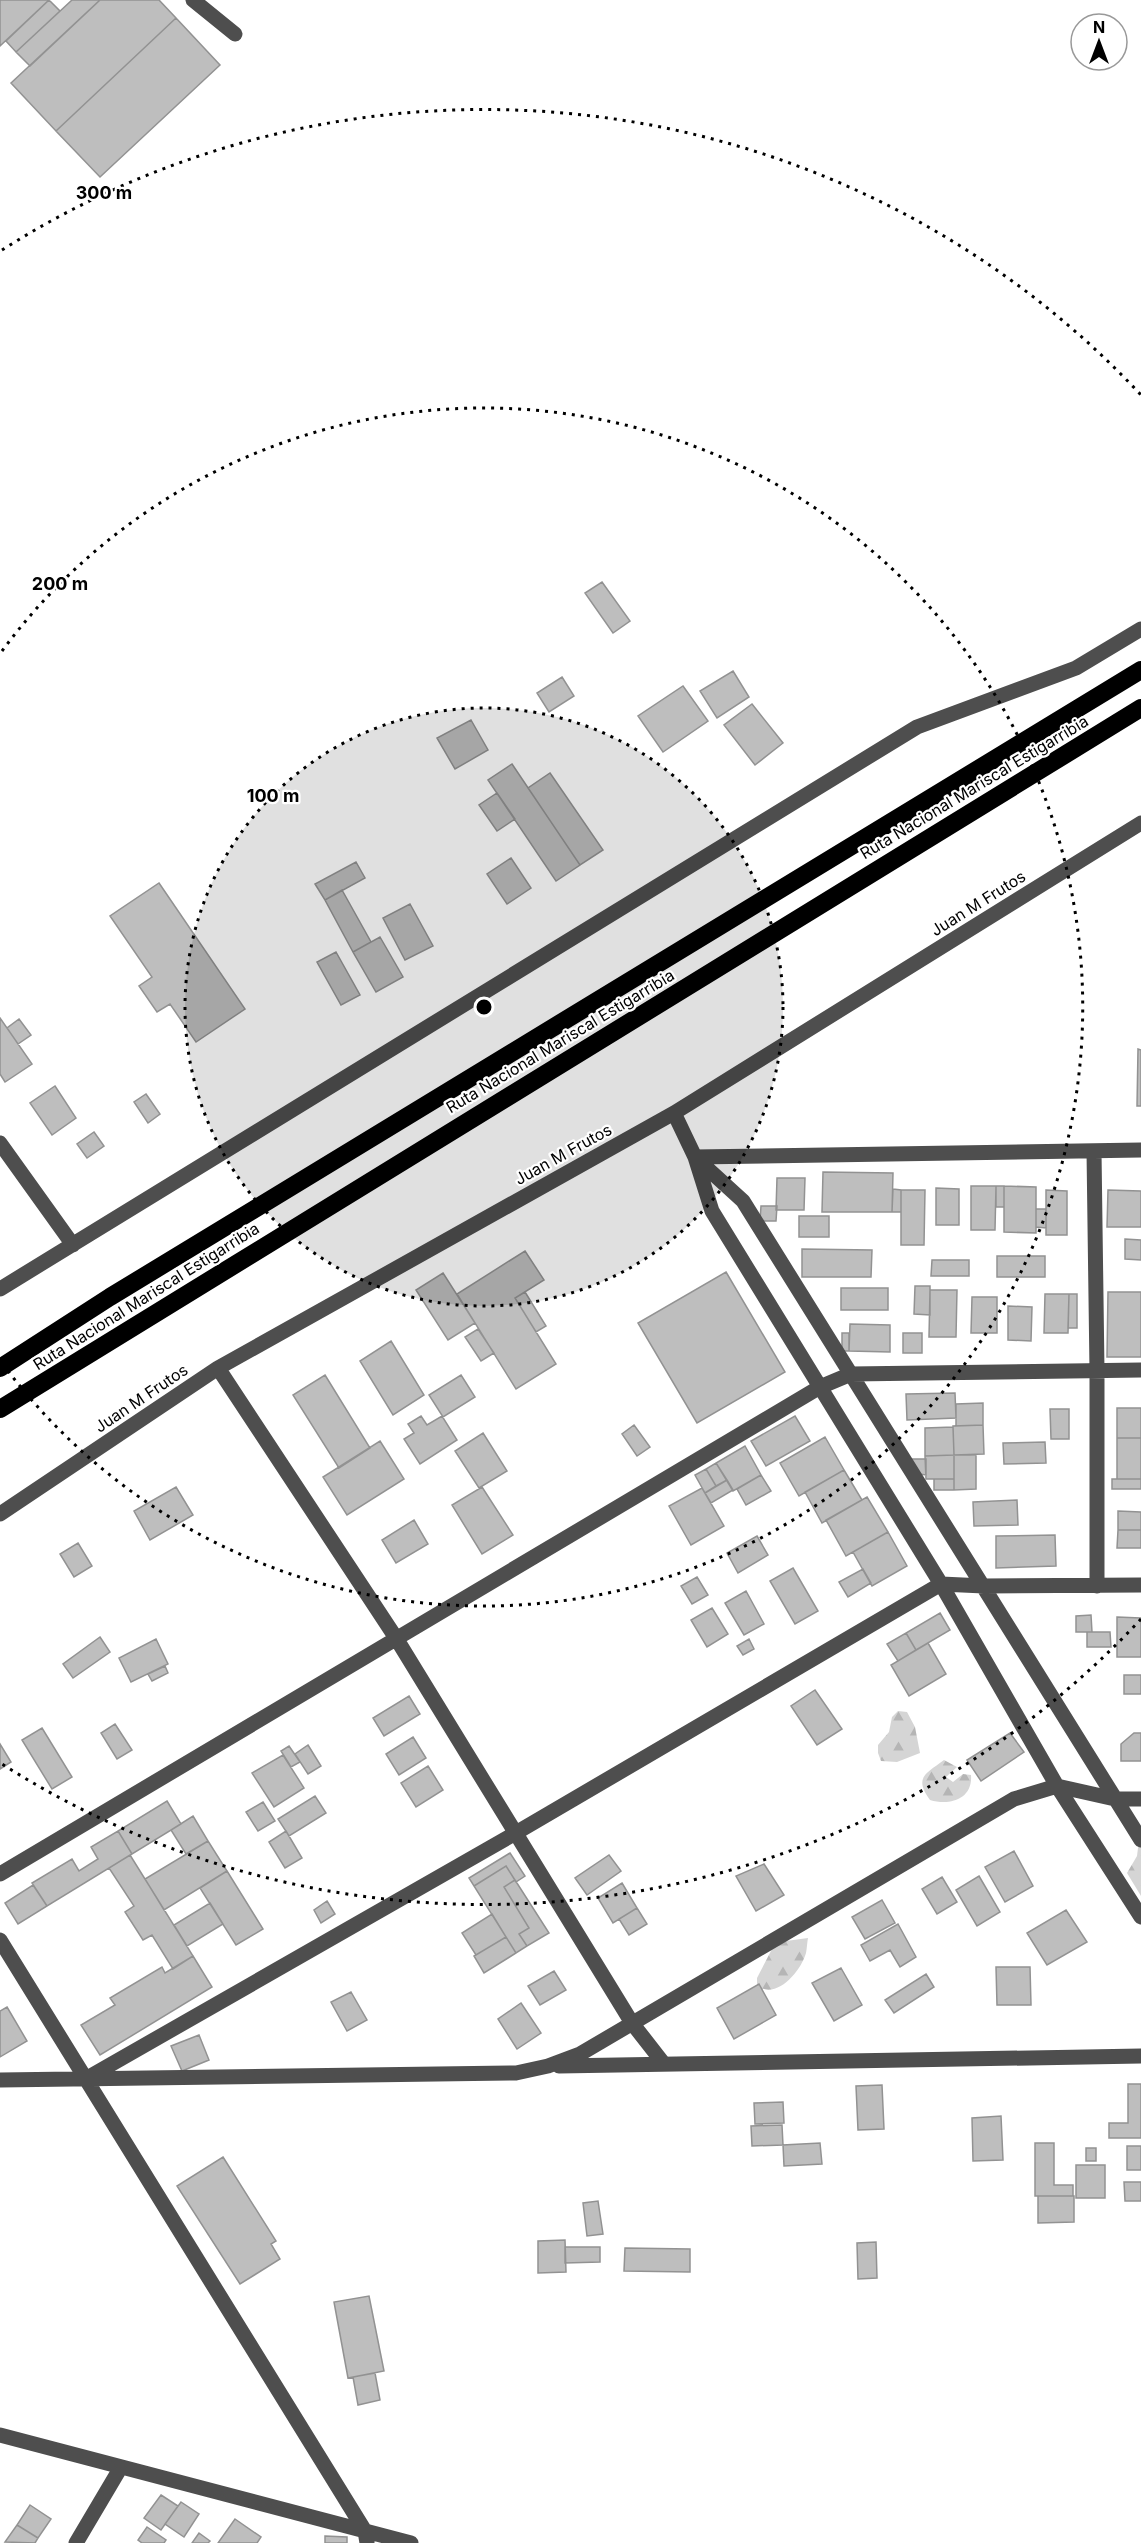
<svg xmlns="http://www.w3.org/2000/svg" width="1141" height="2543" viewBox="0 0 1141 2543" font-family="Inter,sans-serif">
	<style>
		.forest { fill: url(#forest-firs) }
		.building { fill: #bebebe; stroke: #929292; stroke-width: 1.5 }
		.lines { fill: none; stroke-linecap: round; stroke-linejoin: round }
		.minor { stroke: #4e4e4e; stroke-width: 15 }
		.highway { stroke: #000; stroke-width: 18 }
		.ring { fill: none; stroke: #000; stroke-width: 3; stroke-dasharray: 3 6 }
		.labels { text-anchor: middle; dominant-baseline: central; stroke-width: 4.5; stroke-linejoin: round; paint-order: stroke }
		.street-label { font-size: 16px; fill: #000; stroke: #fff }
		.centre { fill: #000; stroke: #fff; stroke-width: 3 }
		.ring-label { font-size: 18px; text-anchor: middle; font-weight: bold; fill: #000; stroke: #fff; stroke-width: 4.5; stroke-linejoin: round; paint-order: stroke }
	</style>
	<defs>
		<pattern id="forest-firs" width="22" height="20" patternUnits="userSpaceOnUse" patternTransform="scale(1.5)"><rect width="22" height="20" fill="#d5d5d5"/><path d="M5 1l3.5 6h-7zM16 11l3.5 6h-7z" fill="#b5b5b5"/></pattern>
	</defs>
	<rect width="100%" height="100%" fill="#fff"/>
	<path class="forest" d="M898 1711 907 1712 915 1727 920 1753 897 1762 881 1761 878 1753V1745L889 1732 892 1717Z
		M944 1760 957 1767 946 1777 953 1782 963 1774 971 1775C973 1799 950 1806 930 1800 913 1777 927 1773 944 1760Z
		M1141 1838V1896L1127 1873 1137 1856 1139 1840Z
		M808 1938C807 1943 807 1948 806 1953 801 1971 777 2000 757 1986V1978L772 1949 786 1941Z"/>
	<path class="building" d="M0 0H49L0 46Z
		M49 0 60 11 16 52 6 41Z
		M72 0H100L30 66 16 52Z
		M100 0H159L176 18 56 131 11 83Z
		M176 18 220 65 100 177 56 131Z
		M602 582 630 621 613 633 585 593Z
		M733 671 749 697 717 718 700 691Z
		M562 677 574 696 549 712 537 693Z
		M683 686 708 721 663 752 638 716Z
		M752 704 783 743 755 765 724 725Z
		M471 720 488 750 455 769 437 738Z
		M512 764 580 865 556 881 488 780Z
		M550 773 603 850 580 865 528 788Z
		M497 793 515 819 497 831 479 805Z
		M511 858 531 888 507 904 487 874Z
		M356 862 365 878 325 900 315 884Z
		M159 883 245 1009 196 1042 170 1004 157 1012 139 986 152 977 110 916Z
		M342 890 371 942 353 952 325 900Z
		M410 904 433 946 405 960 383 918Z
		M380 937 403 977 376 992 353 952Z
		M336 952 360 995 341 1005 317 962Z
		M0 1018 32 1064 5 1082 0 1074Z
		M19 1019 31 1035 18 1044 7 1028Z
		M1138 1049 1141 1050V1106H1137Z
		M55 1086 76 1118 52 1135 30 1103Z
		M146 1094 160 1114 148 1123 134 1102Z
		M94 1132 104 1146 87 1158 77 1144Z
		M823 1172 893 1173 892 1212H822Z
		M777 1178H805L804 1210H776Z
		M971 1186H996L995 1230H971Z
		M996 1186H1004V1207H996Z
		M1004 1186 1036 1187V1233L1004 1232Z
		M936 1188 959 1189V1225H936Z
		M893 1189 901 1190V1212H892Z
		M901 1190H925L924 1245H901Z
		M1046 1190 1067 1191V1235H1046Z
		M1108 1190 1141 1191V1227H1107Z
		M761 1206H777L776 1221H760Z
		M1036 1209H1046V1228L1036 1227Z
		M799 1216H829V1237H799Z
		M1125 1239 1141 1240V1260L1125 1259Z
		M802 1249 872 1250 871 1277H802Z
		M525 1251 544 1280 515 1298 556 1364 516 1389 457 1294Z
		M997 1256H1045V1277H997Z
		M932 1260H969V1276H931Z
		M726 1272 785 1372 697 1423 638 1323Z
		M443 1273 475 1323 448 1340 416 1290Z
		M915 1286H930V1315L914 1314Z
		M841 1288H888V1310H841Z
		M930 1290H957L956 1337H929Z
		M525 1292 546 1326 536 1332 515 1298Z
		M1108 1292H1141V1357H1107Z
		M1045 1294H1069L1068 1333H1044Z
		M1069 1294H1077V1328H1068Z
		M972 1297H997V1333H971Z
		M1008 1306 1032 1307 1031 1341 1008 1340Z
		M850 1324 890 1325V1352L849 1351Z
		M478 1329 494 1353 481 1361 465 1337Z
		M842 1333H849V1351H842Z
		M903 1333H922V1353H903Z
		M391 1341 424 1395 393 1415 360 1361Z
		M325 1375 370 1448 339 1468 293 1395Z
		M461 1375 475 1397 443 1417 429 1395Z
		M955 1393 956 1418 907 1420 906 1394Z
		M983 1403V1425L956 1426V1404Z
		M1117 1408H1141V1438H1117Z
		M1050 1409H1069V1439H1051Z
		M421 1416 427 1425 442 1416 457 1440 420 1464 404 1439 414 1433 408 1424Z
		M795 1416 810 1441 766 1466 751 1441Z
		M634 1425 650 1447 637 1456 622 1434Z
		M983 1425 984 1454 954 1455 953 1426Z
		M953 1427 954 1455 925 1456V1428Z
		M483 1433 507 1471 479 1488 455 1451Z
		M825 1437 844 1470 799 1496 780 1463Z
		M1117 1438H1141V1479H1117Z
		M380 1441 404 1479 347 1515 323 1477Z
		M1045 1442 1046 1463 1004 1464 1003 1443Z
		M745 1446 761 1475 733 1491 716 1463Z
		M954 1455V1479H926L925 1456Z
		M954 1455H976V1489L954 1490Z
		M910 1459H926V1475L919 1474Z
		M716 1463 727 1480 716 1486 706 1469Z
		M706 1469 716 1486 705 1493 695 1475Z
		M844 1470 862 1500 822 1523 805 1492Z
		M761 1475 771 1491 746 1505 737 1489Z
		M934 1479H954V1490H934Z
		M1112 1479H1141V1489H1112Z
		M727 1480 733 1490 711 1503 705 1493Z
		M176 1487 193 1515 150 1540 134 1511Z
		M482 1487 513 1535 482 1554 452 1505Z
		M702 1488 724 1526 691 1545 669 1506Z
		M867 1497 888 1532 846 1556 826 1520Z
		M1017 1500 1018 1525 974 1526 973 1502Z
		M1118 1511 1141 1512V1530H1118Z
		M414 1520 428 1544 396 1563 382 1540Z
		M1118 1530H1141V1548H1117Z
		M888 1532 907 1566 872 1586 853 1552Z
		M1055 1535 1056 1566 996 1568V1536Z
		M757 1536 768 1555 738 1573 727 1553Z
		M78 1543 92 1566 74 1577 60 1554Z
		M793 1568 818 1611 795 1624 770 1581Z
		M863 1569 871 1583 848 1597 839 1582Z
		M697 1577 708 1595 692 1604 681 1586Z
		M746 1591 764 1624 744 1635 725 1603Z
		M712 1608 728 1634 707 1647 691 1620Z
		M940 1613 950 1630 916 1650 906 1633Z
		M1091 1615 1092 1632H1076V1616Z
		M1117 1617 1141 1618V1657H1117Z
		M1087 1632H1110L1111 1647H1087Z
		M906 1633 916 1650 898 1661 887 1644Z
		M100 1637 110 1652 73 1678 63 1664Z
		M156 1639 168 1664 131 1682 119 1658Z
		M749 1639 754 1649 743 1655 737 1646Z
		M928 1643 946 1674 909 1696 891 1665Z
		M165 1666 168 1673 152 1681 148 1674Z
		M1124 1675H1141V1694H1124Z
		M815 1690 842 1729 817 1745 791 1706Z
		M409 1696 420 1714 384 1736 373 1718Z
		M115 1724 132 1750 117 1759 101 1733Z
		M42 1728 72 1777 52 1789 22 1740Z
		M1010 1733 1024 1752 981 1781 967 1760Z
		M1134 1733H1141V1761H1121V1744Z
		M413 1737 426 1758 399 1775 386 1754Z
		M0 1744 11 1762 0 1769Z
		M308 1745 321 1766 308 1774 295 1754Z
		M289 1746 300 1762 291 1767 281 1751Z
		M283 1755 304 1788 274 1807 252 1773Z
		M428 1766 443 1790 416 1807 401 1783Z
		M315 1796 326 1813 289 1836 278 1819Z
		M167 1801 181 1824 132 1854 118 1831Z
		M263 1802 275 1821 258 1831 246 1812Z
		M193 1816 208 1841 186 1854 171 1830Z
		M118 1831 132 1854 47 1906 32 1883 72 1859 79 1871 98 1859 91 1847Z
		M286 1831 302 1858 285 1868 269 1842Z
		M208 1841 227 1871 164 1910 145 1879Z
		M1014 1851 1033 1886 1005 1902 985 1867Z
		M510 1853 525 1876 516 1882 506 1866 474 1886 469 1878Z
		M130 1855 193 1956 173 1969 152 1935 143 1940 125 1912 134 1906 109 1868Z
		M609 1855 621 1871 587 1895 575 1878Z
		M764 1864 784 1895 756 1911 736 1876Z
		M506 1866 515 1880 504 1887 529 1928 519 1934 527 1946 516 1953 474 1886Z
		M227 1871 263 1929 236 1945 200 1888Z
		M979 1876 1000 1912 977 1926 956 1890Z
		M942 1877 957 1902 937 1914 922 1889Z
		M515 1880 549 1933 527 1946 519 1934 529 1928 504 1887Z
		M622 1883 637 1908 613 1923 598 1898Z
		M33 1885 47 1906 18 1924 5 1903Z
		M882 1900 895 1923 865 1939 852 1917Z
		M327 1901 335 1914 321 1923 314 1910Z
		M210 1903 223 1924 187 1946 174 1925Z
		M637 1908 647 1924 629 1935 619 1919Z
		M1066 1910 1087 1942 1047 1965 1027 1933Z
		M492 1914 506 1937 476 1955 462 1933Z
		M898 1924 916 1957 900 1967 890 1950 870 1961 861 1945Z
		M506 1937 516 1953 484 1973 474 1956Z
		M193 1956 212 1987 100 2055 81 2025 115 2005 110 1998 162 1967 165 1973Z
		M996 1967H1030L1031 2005H997Z
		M841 1968 862 2005 834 2021 812 1983Z
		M554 1971 566 1990 540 2005 528 1986Z
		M926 1974 934 1987 894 2013 885 2000Z
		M759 1984 776 2015 734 2039 717 2008Z
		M351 1992 367 2020 347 2031 331 2002Z
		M521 2003 541 2033 517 2049 498 2019Z
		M7 2007 27 2041 0 2057V2011Z
		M199 2035 209 2060 182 2071 171 2046Z
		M1128 2084H1141V2138H1109V2123H1128Z
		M882 2085 884 2129 858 2130 856 2086Z
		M783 2102 784 2123 755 2124 754 2103Z
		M1001 2116 1003 2160 973 2161 972 2118Z
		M782 2125 783 2145 752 2146 751 2126Z
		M820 2143 822 2164 784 2166 783 2145Z
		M1035 2143H1054V2185H1073V2196H1035Z
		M1127 2146H1141V2170H1127Z
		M1086 2148H1096V2161H1086Z
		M223 2157 276 2241 271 2244 280 2259 240 2284 177 2186Z
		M1076 2165H1105V2198H1076Z
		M1124 2182H1141V2201H1125Z
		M1038 2196H1074V2222L1038 2223Z
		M598 2201 603 2234 587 2236 583 2203Z
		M565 2240 566 2272 538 2273V2241Z
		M876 2242 877 2278 858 2279 857 2243Z
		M565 2247H600V2262L565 2263Z
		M625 2248 690 2249V2272L624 2271Z
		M369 2296 384 2371 348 2378 334 2302Z
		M375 2373 380 2400 358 2405 353 2377Z
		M161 2495 178 2506 161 2530 144 2518Z
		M181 2502 199 2514 184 2537 165 2524Z
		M30 2505 51 2519 38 2538 17 2525Z
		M235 2519 261 2537 257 2543H218Z
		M17 2525 38 2538 35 2543 5 2542Z
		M147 2527 166 2540 164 2543H142L138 2540Z
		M199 2533 210 2541 208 2543H192Z
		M325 2536 347 2537V2543H325Z"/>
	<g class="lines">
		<path class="minor" d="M193 0 235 34
			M674 1113 695 1157 712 1211 941 1584 1057 1786 1141 1917
			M0 1143 73 1245
			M1094 1151 1097 1371V1586
			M695 1157 1141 1150
			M697 1159 743 1201 1141 1840
			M0 1289 917 727 1076 668 1141 629
			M218 1368 396 1638 632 2023 664 2064
			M0 1514 218 1368 674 1113 1141 823
			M0 1874 820 1387 851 1374 1141 1370
			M0 1940 365 2531 367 2543
			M559 2066 1141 2056
			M89 2077 514 1834 941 1584 984 1586 1141 1585
			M0 2080 516 2073 548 2066 580 2054 1014 1799 1057 1786 1115 1799H1141
			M0 2435 411 2543
			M76 2543 121 2467"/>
		<path class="highway" d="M0 1368 110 1297 1141 670
			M0 1409 1141 708"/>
	</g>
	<circle cx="484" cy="1007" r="299" fill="#000" fill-opacity=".12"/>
	<g class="ring">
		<circle cx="484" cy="1007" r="299"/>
		<path d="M2 651A599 599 0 1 1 2 1363"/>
		<path d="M1141 1619A898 898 0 0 1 2 1764M2 250A898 898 0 0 1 1141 395"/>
	</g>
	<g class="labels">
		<g class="street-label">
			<text transform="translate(974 787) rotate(-31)">Ruta Nacional Mariscal Estigarribia</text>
			<text transform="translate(978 903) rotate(-32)">Juan M Frutos</text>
			<text transform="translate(560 1041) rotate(-31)">Ruta Nacional Mariscal Estigarribia</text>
			<text transform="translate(563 1154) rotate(-29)">Juan M Frutos</text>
			<text transform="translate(146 1296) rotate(-32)">Ruta Nacional Mariscal Estigarribia</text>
			<text transform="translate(141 1398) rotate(-34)">Juan M Frutos</text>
		</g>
	</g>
	<circle cx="484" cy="1007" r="9" class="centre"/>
	<g class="ring-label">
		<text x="104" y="199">300 m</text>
		<text x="60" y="590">200 m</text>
		<text x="273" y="802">100 m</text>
	</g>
	<g transform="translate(1099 42)"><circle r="28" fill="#ffffff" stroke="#999999" stroke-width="1.5"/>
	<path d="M0-4.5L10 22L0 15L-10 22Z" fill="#000000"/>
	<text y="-9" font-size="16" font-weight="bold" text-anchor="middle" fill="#000000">N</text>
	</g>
</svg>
